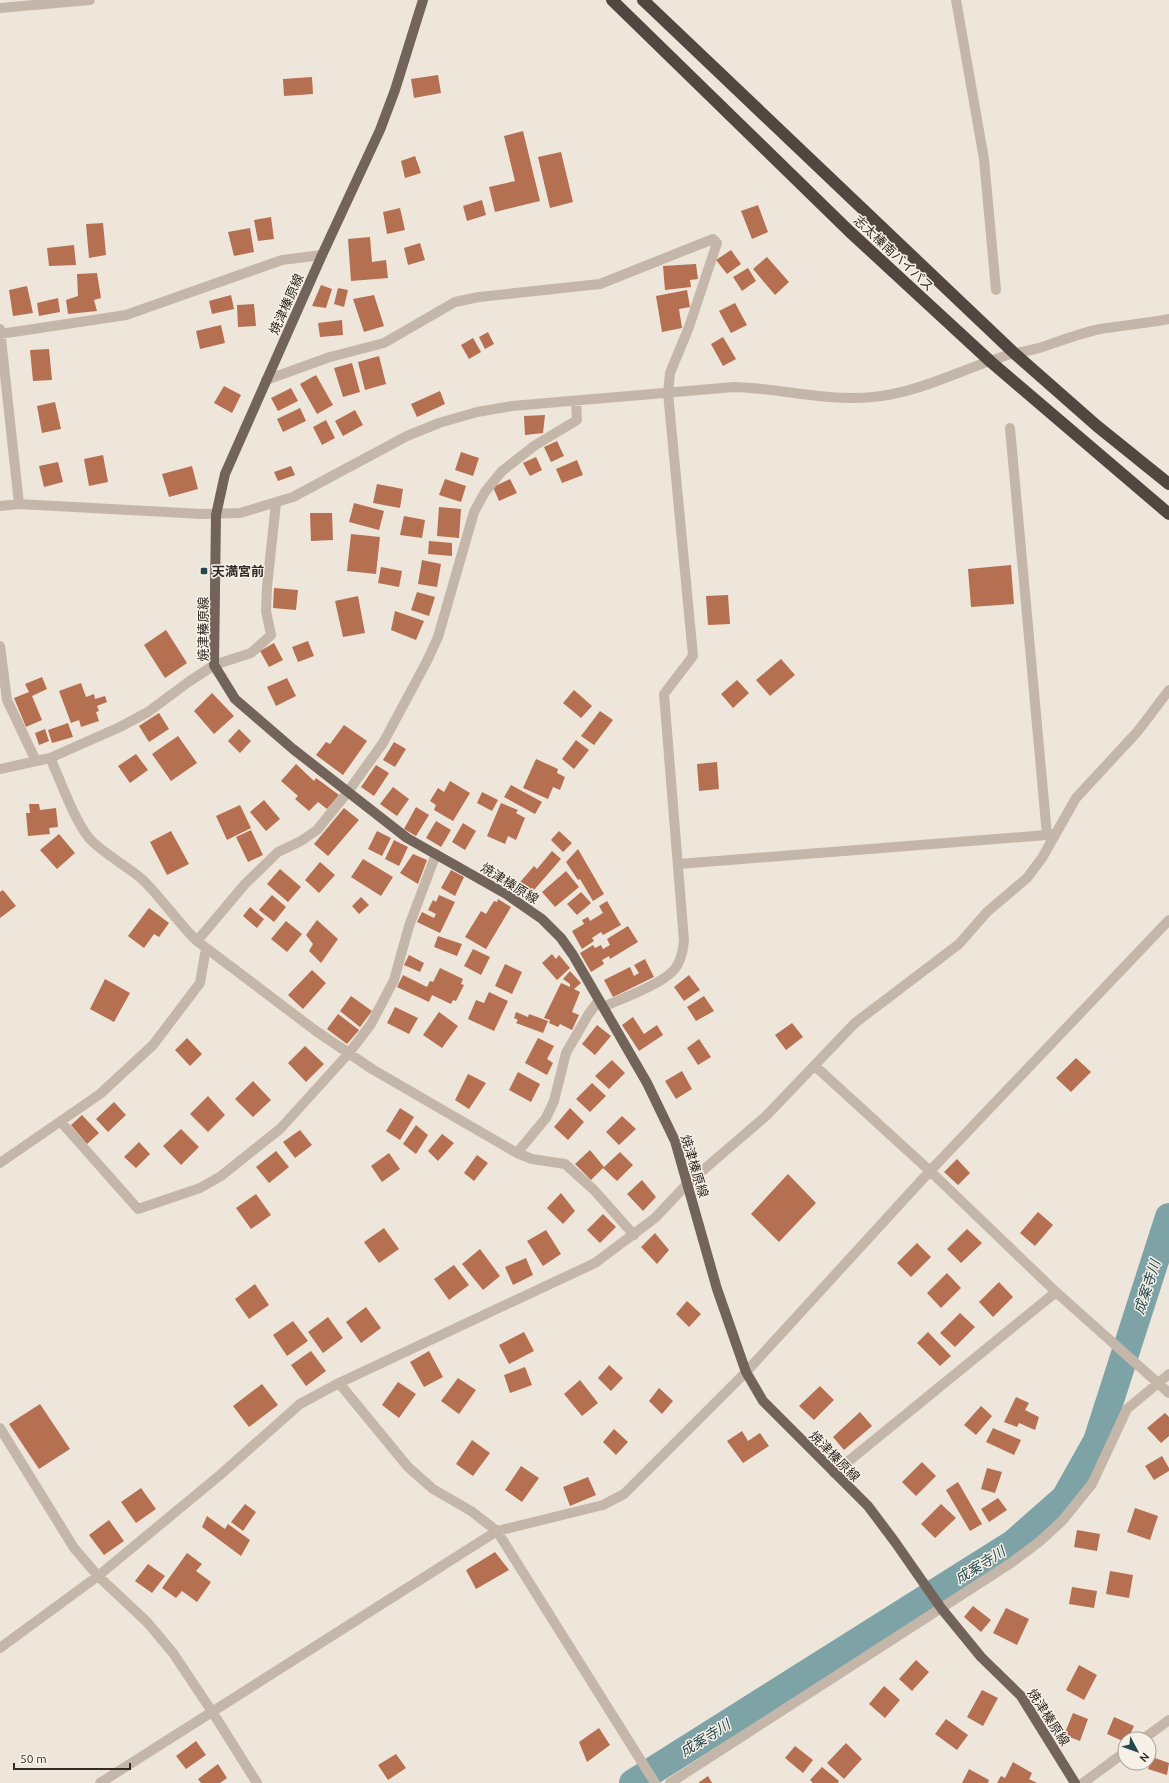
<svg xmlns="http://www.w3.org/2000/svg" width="1169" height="1783" viewBox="0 0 1169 1783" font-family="Ubuntu,'Noto Sans JP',sans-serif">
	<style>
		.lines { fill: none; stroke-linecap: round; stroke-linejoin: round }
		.river { stroke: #7ea3a7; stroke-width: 28 }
		.building { fill: #b56f51 }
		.minor { stroke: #c4b7a9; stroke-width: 10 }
		.major { stroke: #72645b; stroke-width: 10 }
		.highway { stroke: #524640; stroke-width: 12 }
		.poi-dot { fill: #23494e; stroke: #f6f0e6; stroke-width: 1.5 }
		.labels { text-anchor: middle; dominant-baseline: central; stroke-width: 3; stroke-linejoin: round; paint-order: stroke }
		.street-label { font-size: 13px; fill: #322b27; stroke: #f6f0e6 }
		.poi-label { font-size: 13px; font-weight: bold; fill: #322b27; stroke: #f6f0e6; text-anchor: start }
		.water-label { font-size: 14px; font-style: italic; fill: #23494e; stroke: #f6f0e6 }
	</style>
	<rect width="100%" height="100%" fill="#eee6db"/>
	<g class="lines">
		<path class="river" d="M633 1783 1014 1543 1065 1498 1097 1441 1169 1217"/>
	</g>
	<path class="building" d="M438 75 441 93 414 98 411 79Z
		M312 77 313 94 284 96 283 79Z
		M523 131 540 201 495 212 489 187 515 181 504 136Z
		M561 152 573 202 550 208 538 157Z
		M415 156 421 173 405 178 401 161Z
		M482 200 486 215 467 221 463 206Z
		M758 205 768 232 752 239 741 211Z
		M400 208 405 230 387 234 383 212Z
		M271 217 274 239 258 241 254 220Z
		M103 223 106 255 89 258 86 224Z
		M250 228 254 252 234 256 228 232Z
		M370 237 372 262 386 260 388 278 351 281 348 239Z
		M420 243 425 260 408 265 404 248Z
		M74 245 76 265 49 266 47 248Z
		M731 250 741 264 727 274 716 260Z
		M767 257 789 282 775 295 753 269Z
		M696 264 698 279 690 280 691 287 665 290 663 266Z
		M748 268 756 281 742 291 733 277Z
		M97 273 101 298 94 300 97 311 68 314 66 300 78 296 77 274Z
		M321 285 332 289 326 308 312 306Z
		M27 286 33 313 13 316 9 290Z
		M338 288 348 290 344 307 334 304Z
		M687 290 690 307 679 309 682 328 662 332 656 296Z
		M231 295 234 309 212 314 209 301Z
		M374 295 384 326 364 332 353 299Z
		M58 298 60 312 39 316 37 303Z
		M735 303 747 325 731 333 719 311Z
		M254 304 256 326 238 327 237 305Z
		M342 320 343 335 320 337 318 323Z
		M221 325 225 343 200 349 196 331Z
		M488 332 494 344 485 349 479 337Z
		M723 337 736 359 723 366 711 344Z
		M473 338 481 352 469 359 461 345Z
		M49 349 52 380 33 381 30 350Z
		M379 356 386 384 365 390 358 362Z
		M352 363 360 392 343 397 334 368Z
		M316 375 333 405 317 414 300 384Z
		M224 386 241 395 232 413 214 403Z
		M291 388 298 401 278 411 271 398Z
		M440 391 445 404 417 417 411 404Z
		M55 402 61 429 42 433 37 406Z
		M300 408 306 421 283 432 277 419Z
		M355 410 363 425 343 436 335 421Z
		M545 415 543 433 525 435 524 416Z
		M326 420 335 438 322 445 313 427Z
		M557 441 564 456 551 462 544 447Z
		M461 452 479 458 473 476 455 470Z
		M103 455 108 482 89 486 84 459Z
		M536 457 542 470 530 476 523 463Z
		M577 460 583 475 562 483 556 469Z
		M58 462 63 482 44 487 39 466Z
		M192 466 198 489 169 497 162 474Z
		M291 466 295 475 278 481 274 472Z
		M445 479 466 486 461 502 439 495Z
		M510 479 517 493 499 501 493 487Z
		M377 484 403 489 400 508 373 503Z
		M354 503 384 511 379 530 349 522Z
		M439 507 461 509 459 538 437 536Z
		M310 513H332L333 540 311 541Z
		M404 516 425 520 422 538 400 535Z
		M351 534 380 537 376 574 347 571Z
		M429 541 452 543V556L428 554Z
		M422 560 441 564 437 587 418 584Z
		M1011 565 1014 604 971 607 968 569Z
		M381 567 402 571 399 587 378 583Z
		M274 588 298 590 296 610 273 608Z
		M417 592 435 597 429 616 411 610Z
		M728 595 730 624 708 625 706 596Z
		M358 596 365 633 343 637 335 601Z
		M395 611 424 621 416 640 391 630Z
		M166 630 187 663 165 678 144 645Z
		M308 641 314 656 298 662 292 647Z
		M274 643 283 660 269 667 260 651Z
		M781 659 795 675 770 696 756 680Z
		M42 677 47 689 32 696 42 720 26 727 14 698 29 692 25 684Z
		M287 678 296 696 276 706 267 687Z
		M737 680 749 693 733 708 721 694Z
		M81 683 86 697 94 694 95 699 105 696 107 702 97 706 99 711 96 712 99 721 81 727 79 720 71 723 59 691Z
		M574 690 592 706 581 718 563 703Z
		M212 693 234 716 214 734 194 711Z
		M600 711 613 720 594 745 581 736Z
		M159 713 169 729 149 742 139 726Z
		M68 723 73 737 52 743 48 730Z
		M344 725 367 741 343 775 316 755 326 742 330 744Z
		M45 729 49 741 39 745 35 733Z
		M239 729 251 741 240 753 228 741Z
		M178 736 197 763 171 781 152 754Z
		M576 740 589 750 574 769 562 759Z
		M394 742 406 749 395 767 383 760Z
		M136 754 148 770 130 783 118 766Z
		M536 759 558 769 557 773 565 777 560 790 553 787 548 799 523 788Z
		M717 762 719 789 699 791 697 764Z
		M296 764 314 781 316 778 339 795 327 809 318 802 309 811 295 799 298 796 281 781Z
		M376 765 389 773 374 796 361 787Z
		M450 781 470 793 453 821 434 810 436 805 430 801 438 788 444 792Z
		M511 785 542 802 535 814 504 797Z
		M393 787 409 799 397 816 380 804Z
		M482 792 498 800 492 811 477 803Z
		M264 800 280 819 266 831 250 812Z
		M501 803 518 810 516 813 525 818 516 840 508 836 505 844 487 836Z
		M29 804H39L40 810 56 808 58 827 49 828 50 834 28 836 26 813H30Z
		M240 805 251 828 227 840 216 816Z
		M416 807 429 815 416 836 404 829Z
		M344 808 359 820 328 856 314 844Z
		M436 821 451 830 441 847 426 838Z
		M463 823 476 831 465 850 452 842Z
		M251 830 263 855 248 862 236 837Z
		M171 831 189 864 167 875 150 842Z
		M377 831 391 838 382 856 368 849Z
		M559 831 572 843 563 852 551 840Z
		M59 834 75 853 57 869 40 850Z
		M394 840 408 847 399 866 385 859Z
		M578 849 604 894 593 901 580 879 578 880 566 862Z
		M552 851 561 859 527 898 515 888 534 866 537 869Z
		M413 854 427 860 418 884 400 873Z
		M363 859 393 877 381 896 351 877Z
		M320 862 335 875 319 893 305 880Z
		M280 869 301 887 288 902 267 884Z
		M451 870 464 877 455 896 441 888Z
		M566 871 579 887 555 907 542 892Z
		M3 890 16 906 0 918V892Z
		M581 892 591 903 577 915 567 904Z
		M272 895 286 907 274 922 259 910Z
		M439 895 455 902 440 933 417 922 422 912 434 918 436 914 428 910 433 900 436 902Z
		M361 897 369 905 359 914 352 906Z
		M498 899 511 907 486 949 465 937 481 911 486 914 494 901 497 902Z
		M607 901 621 925 603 935 601 932 592 938 594 941 582 949 572 931 584 924 582 920 588 917 590 921 603 913 599 906Z
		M250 907 264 919 257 928 243 916Z
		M149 908 169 923 159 937 154 934 144 948 128 936Z
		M317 920 338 939 321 963 309 951 313 944 306 935Z
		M286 921 302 934 287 952 271 939Z
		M628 926 638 942 610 959 609 956 602 960 604 964 591 972 580 953 593 945 595 948 601 945 603 949 610 945 607 939Z
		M438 936 462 944 457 956 434 947Z
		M473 949 490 957 481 975 464 966Z
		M552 954 556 959 559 955 570 968 557 980 542 963Z
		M409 955 424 963 420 972 404 965Z
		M645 959 654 977 613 997 604 980 630 967 634 976 639 973 634 965Z
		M505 964 522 972 512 994 495 986Z
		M440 968 463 979 461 984 464 985 456 1001 453 1000 451 1004 432 995 429 1002 397 987 403 975 427 987 430 981 433 982Z
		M312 970 326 983 303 1009 288 995Z
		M570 971 581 983 574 989 580 992 572 1012 579 1015 572 1030 560 1024 558 1027 549 1023 550 1020 544 1018 561 983 570 987V984L563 979Z
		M689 975 700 990 684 1001 674 987Z
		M105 979 130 993 114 1022 90 1009Z
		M489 992 508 1001 494 1031 468 1019 476 1000 484 1003Z
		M351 996 372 1011 360 1027 340 1011Z
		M704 996 714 1011 696 1021 687 1007Z
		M395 1007 418 1018 409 1034 387 1023Z
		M439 1012 458 1026 442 1048 423 1035Z
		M516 1012 528 1017 529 1014 548 1021 543 1033 516 1023 518 1020 514 1018Z
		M338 1014 359 1030 347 1044 327 1029Z
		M633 1017 644 1034 657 1025 663 1035 639 1051 622 1025Z
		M792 1023 803 1037 786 1050 775 1035Z
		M597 1025 611 1036 595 1055 582 1044Z
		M187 1038 202 1054 190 1066 175 1050Z
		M538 1038 554 1046 547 1059 553 1063 547 1075 525 1063Z
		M699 1039 711 1057 698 1065 687 1048Z
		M305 1046 324 1064 306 1082 288 1063Z
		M1076 1058 1091 1072 1071 1092 1056 1078Z
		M612 1060 625 1073 609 1089 595 1076Z
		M682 1071 692 1089 676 1099 665 1081Z
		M518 1072 540 1084 531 1102 509 1090Z
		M468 1074 486 1083 469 1109 455 1100Z
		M253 1081 271 1100 253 1117 235 1099Z
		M592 1083 606 1096 590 1112 576 1099Z
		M208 1096 225 1115 208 1132 190 1114Z
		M114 1102 126 1115 108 1132 96 1119Z
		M400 1108 414 1117 400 1140 386 1131Z
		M570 1108 584 1122 568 1140 554 1127Z
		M82 1115 99 1133 87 1144 71 1125Z
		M622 1116 636 1129 619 1145 606 1132Z
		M416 1125 428 1135 416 1154 403 1144Z
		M181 1129 199 1147 181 1165 163 1146Z
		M300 1130 312 1145 295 1158 283 1142Z
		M442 1134 454 1143 438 1161 428 1151Z
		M139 1142 150 1154 136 1168 124 1157Z
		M590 1150 604 1167 591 1180 575 1164Z
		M276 1151 289 1167 269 1183 256 1167Z
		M620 1152 633 1165 617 1181 603 1168Z
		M389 1153 400 1169 382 1182 371 1166Z
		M477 1155 488 1163 474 1181 464 1173Z
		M957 1159 970 1173 958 1185 944 1172Z
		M788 1174 816 1203 779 1242 751 1214Z
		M642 1180 656 1197 643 1211 627 1194Z
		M561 1193 575 1211 563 1224 547 1208Z
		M256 1194 271 1215 251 1229 236 1208Z
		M1038 1212 1053 1225 1035 1246 1020 1233Z
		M603 1214 616 1227 600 1243 587 1230Z
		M384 1228 399 1249 379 1263 364 1242Z
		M967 1229 982 1243 961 1263 947 1249Z
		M546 1230 561 1254 543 1266 527 1241Z
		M655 1233 669 1250 657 1264 641 1247Z
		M917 1243 931 1257 911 1277 897 1263Z
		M480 1249 500 1276 483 1290 462 1264Z
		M526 1258 533 1275 513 1285 505 1267Z
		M454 1265 469 1285 449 1300 434 1279Z
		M947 1273 961 1288 941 1308 927 1293Z
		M999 1282 1013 1297 993 1317 979 1302Z
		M255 1284 269 1305 249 1319 235 1299Z
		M687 1301 701 1314 689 1327 676 1314Z
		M366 1307 381 1328 361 1343 346 1322Z
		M960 1313 975 1327 955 1347 940 1333Z
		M328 1317 343 1338 323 1353 308 1332Z
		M293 1321 308 1341 287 1356 273 1335Z
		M524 1332 534 1351 509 1364 499 1345Z
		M928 1332 951 1356 940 1366 917 1343Z
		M311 1351 326 1371 306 1386 291 1365Z
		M429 1351 443 1377 424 1387 410 1362Z
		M609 1365 623 1378 611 1391 598 1378Z
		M525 1367 532 1385 510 1393 504 1375Z
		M458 1378 476 1390 459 1414 441 1401Z
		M580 1380 598 1403 582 1416 564 1394Z
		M398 1382 416 1394 399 1418 382 1405Z
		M262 1384 278 1405 249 1427 233 1406Z
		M820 1386 834 1400 814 1420 799 1406Z
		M659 1388 673 1401 662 1414 649 1401Z
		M1016 1397 1029 1403 1025 1410 1039 1417 1035 1430 1019 1423 1017 1427 1004 1422Z
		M40 1404 70 1449 39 1469 9 1424Z
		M981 1406 992 1416 976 1435 964 1425Z
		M860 1412 872 1426 844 1450 833 1437Z
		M1165 1413 1169 1417V1436L1161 1443 1147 1428Z
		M993 1428 1021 1440 1014 1455 986 1442Z
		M614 1429 628 1442 616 1455 603 1442Z
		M742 1431 748 1441 760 1433 769 1446 743 1463 727 1441Z
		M472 1440 490 1453 473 1476 456 1464Z
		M1162 1456 1169 1468V1471L1154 1480 1145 1466Z
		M922 1462 936 1476 916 1496 902 1482Z
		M521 1466 539 1478 522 1502 505 1490Z
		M987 1468 1002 1472 995 1493 981 1489Z
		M588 1477 596 1495 570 1506 563 1487Z
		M958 1482 982 1524 970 1531 946 1490Z
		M141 1488 156 1509 136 1523 121 1502Z
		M998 1498 1007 1510 989 1522 981 1509Z
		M245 1504 256 1512 243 1531 231 1522Z
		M941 1504 956 1518 935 1538 921 1524Z
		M1135 1508 1158 1516 1150 1540 1127 1532Z
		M207 1516 225 1529 228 1524 250 1540 241 1556 202 1527Z
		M109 1520 124 1541 104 1555 89 1535Z
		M1077 1530 1100 1534 1097 1551 1074 1547Z
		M495 1552 509 1570 476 1589 466 1570Z
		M187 1553 202 1564 196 1571 211 1582 197 1602 182 1591 176 1598 162 1588Z
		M148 1564 165 1576 152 1593 135 1581Z
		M1110 1571 1133 1575 1129 1598 1106 1594Z
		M1072 1587 1097 1591 1094 1608 1069 1604Z
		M973 1606 991 1620 981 1632 964 1617Z
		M1006 1608 1029 1619 1017 1645 993 1633Z
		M916 1660 929 1672 912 1691 899 1679Z
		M1079 1665 1097 1675 1084 1700 1066 1690Z
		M884 1686 900 1700 885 1718 869 1704Z
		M982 1690 998 1698 983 1726 967 1717Z
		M1073 1713 1088 1719 1080 1741 1064 1735Z
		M1114 1717 1134 1726 1128 1739H1125V1742L1107 1734Z
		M946 1719 968 1735 957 1750 935 1734Z
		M599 1728 610 1745 587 1762 579 1742Z
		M196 1741 206 1755 186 1769 176 1756Z
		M846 1743 862 1759 844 1779 827 1763Z
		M795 1746 813 1760 803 1773 785 1758Z
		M396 1754 406 1768 388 1780 378 1765Z
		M1152 1757 1169 1763 1167 1775 1148 1769Z
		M1013 1762 1032 1773 1029 1779 1037 1783H997L1001 1776 1005 1778Z
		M218 1764 227 1778 220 1783H201L198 1779Z
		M822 1767 839 1781 838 1783H813L810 1780Z
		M969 1769 989 1780 988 1783H962Z
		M708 1776 712 1783H698Z"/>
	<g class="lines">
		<path class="minor" d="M956 0 984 159 996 290
			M0 8 90 0
			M0 329 19 504
			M0 334 126 315 282 260 322 255
			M266 380 330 357 384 343 455 302 479 297 600 284 713 239 717 243 689 327 670 373 668 393 693 656 664 694 684 941C683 951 681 962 674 970 662 984 621 999 603 1007
			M1010 428 1047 835 1054 834
			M0 506 19 504 202 514 240 513 293 497 407 436 439 423 477 412 512 406 734 387C780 388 827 402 873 397 924 392 967 366 1015 353 1025 351 1035 350 1045 346 1063 340 1081 333 1100 329 1123 325 1146 324 1169 319
			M0 646 7 700 36 761
			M50 758C62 783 72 816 89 838 101 852 127 866 142 879 162 898 177 922 197 941L316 1031 372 1069 517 1153 532 1159 565 1164 594 1190 634 1235
			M0 769 50 758 120 727 148 712 187 683 214 665 251 653 271 635 266 611 267 587 276 503
			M679 864 1047 835
			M197 941 245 884 278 852 301 841 317 830 347 793 383 743 427 661 438 637 474 512 485 492 502 471 534 446 577 420 576 401
			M815 1066 930 1171 1056 1292 1169 1393
			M61 1122 138 1209 200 1188 221 1176 280 1129 349 1053 371 1024 394 980 409 926 436 854
			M517 1153 546 1118 554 1101 566 1053 588 1015 599 1000
			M0 1163 100 1094 153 1045 200 983 206 948
			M339 1383 408 1467 433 1489 471 1511 497 1531 655 1783
			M0 1428 74 1548 98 1576 147 1622 173 1653 213 1713 257 1783
			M834 1473 1056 1292
			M0 1648 98 1576 220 1475 300 1404 339 1383 595 1263 655 1218 687 1184 766 1116 855 1023 959 944 987 912 1027 878 1042 858 1076 798 1138 731 1169 690
			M1143 1739 1169 1720
			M100 1783 497 1531 603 1505 624 1494 746 1372 930 1171 1169 920
			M670 1783 1011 1563 1039 1542 1062 1521 1092 1484 1127 1409 1169 1374
			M1083 1783 1125 1752"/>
		<path class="major" d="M423 0 395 90 380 130 322 255 225 474 216 515 214 665 235 699 293 749 407 838 506 894 542 919 561 938 573 955 647 1083 675 1141 717 1289 746 1372 763 1401 868 1506 895 1542 941 1608 981 1657 1021 1696 1075 1783"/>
		<path class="highway" d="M612 0 849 231 991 362 1169 514
			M643 0 1014 353 1097 426 1169 484"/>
	</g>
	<rect class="poi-dot" x="200" y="567" width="8" height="8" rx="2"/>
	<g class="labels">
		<g class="street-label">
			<text transform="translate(894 253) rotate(43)">志太榛南バイパス</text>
			<text transform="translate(286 304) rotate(-66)">焼津榛原線</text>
			<text transform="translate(203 629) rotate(-90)">焼津榛原線</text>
			<text transform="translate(510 883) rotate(32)">焼津榛原線</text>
			<text transform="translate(695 1166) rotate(73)">焼津榛原線</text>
			<text transform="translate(835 1456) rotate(45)">焼津榛原線</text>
			<text transform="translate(1049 1717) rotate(57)">焼津榛原線</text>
		</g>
		<g class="poi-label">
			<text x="212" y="571">天満宮前</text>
		</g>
		<g class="water-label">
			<text transform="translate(1147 1287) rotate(-72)">成案寺川</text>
			<text transform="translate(980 1565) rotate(-32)">成案寺川</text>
			<text transform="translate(705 1738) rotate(-32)">成案寺川</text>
		</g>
	</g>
	<g transform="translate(1137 1751) rotate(131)"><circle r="19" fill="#f6f0e6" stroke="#a8a19a"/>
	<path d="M0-3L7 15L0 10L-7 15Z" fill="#23494e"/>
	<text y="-6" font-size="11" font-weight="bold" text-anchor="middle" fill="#322b27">N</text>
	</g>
	<path d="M14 1763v6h116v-6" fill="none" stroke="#322b27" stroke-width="2"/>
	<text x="20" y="1763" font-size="12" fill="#322b27" stroke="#f6f0e6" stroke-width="3" paint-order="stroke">50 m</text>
</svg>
